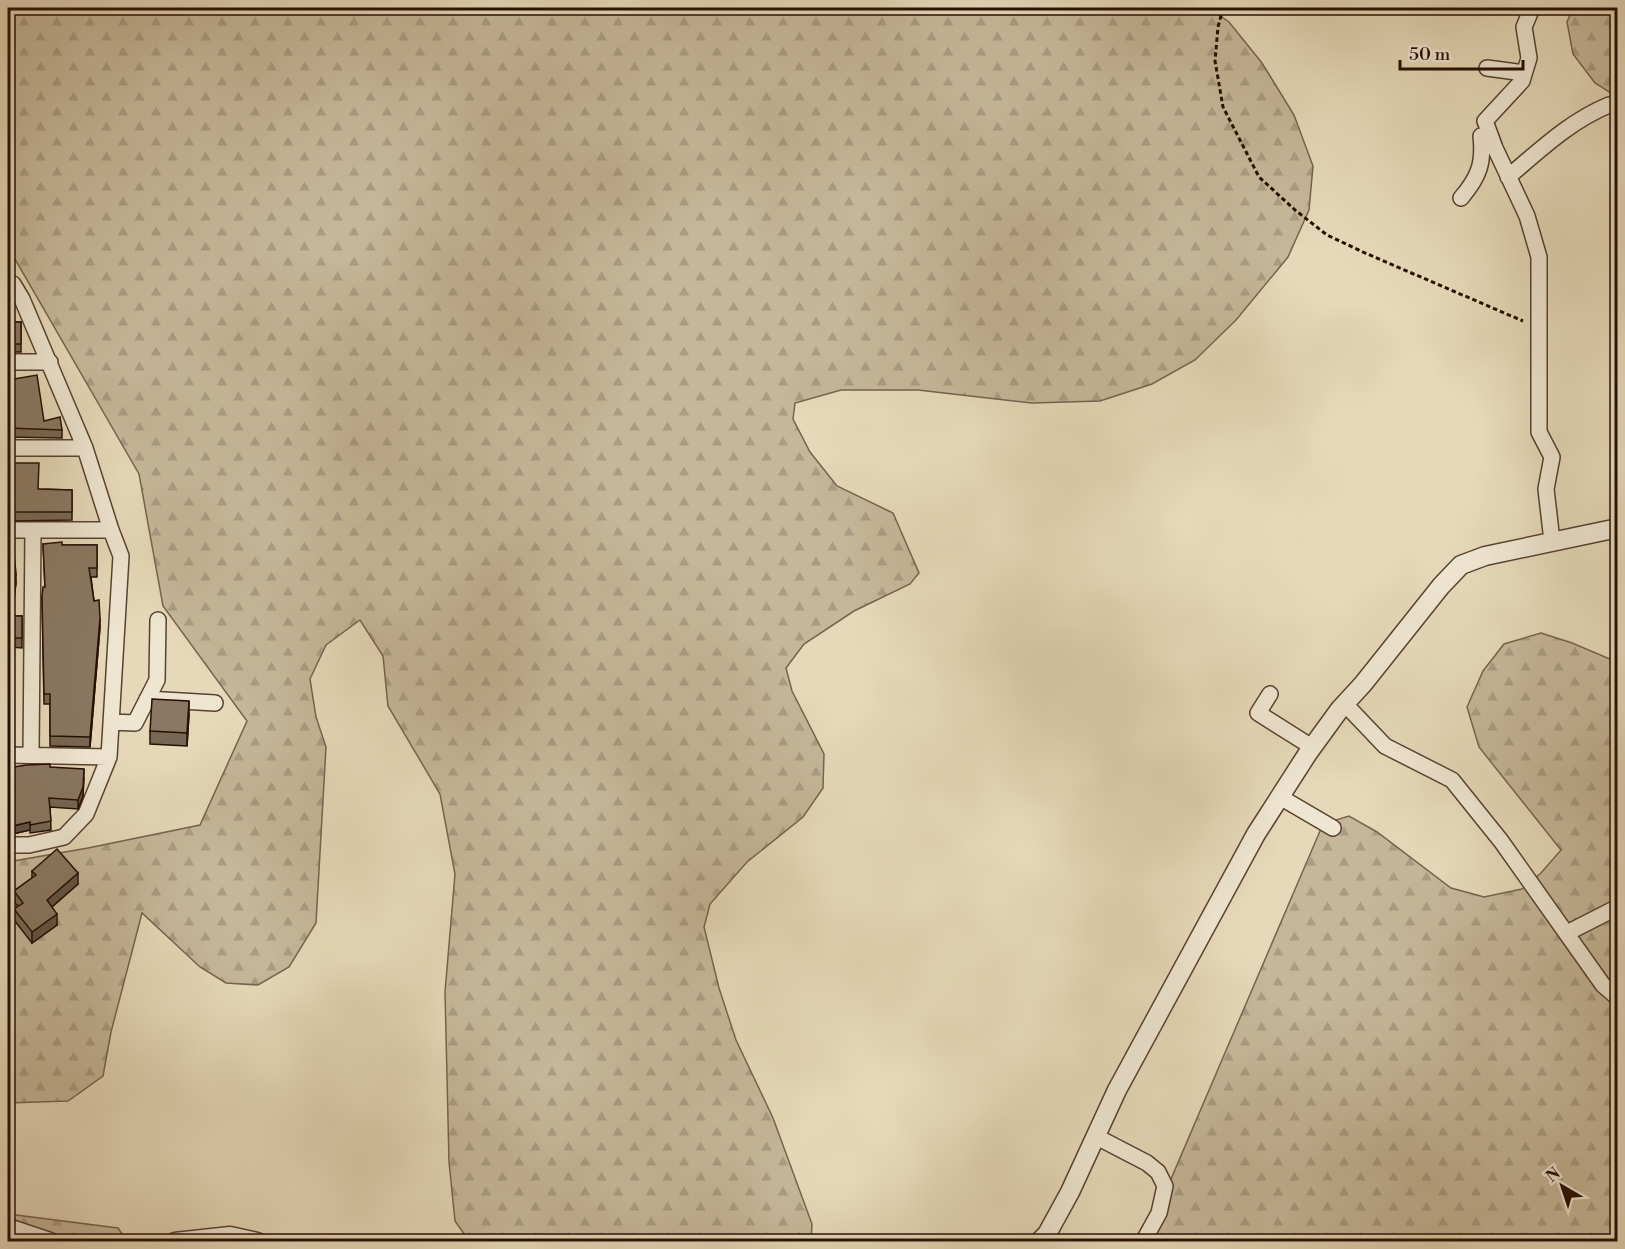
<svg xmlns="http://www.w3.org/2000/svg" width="1625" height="1249" viewBox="0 0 1625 1249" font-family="'Libre Bodoni',serif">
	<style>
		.forest { fill: url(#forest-firs); stroke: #76634f; stroke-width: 1.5 }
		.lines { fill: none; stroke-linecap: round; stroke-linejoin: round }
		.minor-casing { stroke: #574231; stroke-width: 18 }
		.tertiary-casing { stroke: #574231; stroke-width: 21 }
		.path { stroke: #270f04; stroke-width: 3; stroke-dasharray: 4.5 3; stroke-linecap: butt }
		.minor { stroke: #efe6d2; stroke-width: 15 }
		.tertiary { stroke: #efe6d2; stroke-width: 18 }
		.wall { fill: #776754; stroke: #270f04; stroke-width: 1.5 }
		.shaded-wall { fill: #615445; stroke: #270f04; stroke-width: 1.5 }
		.building { fill: #8a7862; stroke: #270f04; stroke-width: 1.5 }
	</style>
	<defs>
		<pattern id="forest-firs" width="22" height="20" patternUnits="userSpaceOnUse" patternTransform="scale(1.5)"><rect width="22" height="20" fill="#c6b79a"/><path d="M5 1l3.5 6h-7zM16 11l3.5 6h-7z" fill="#aa9c83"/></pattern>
	</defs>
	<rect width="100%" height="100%" fill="#e6d9b9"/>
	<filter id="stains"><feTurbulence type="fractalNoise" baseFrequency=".00333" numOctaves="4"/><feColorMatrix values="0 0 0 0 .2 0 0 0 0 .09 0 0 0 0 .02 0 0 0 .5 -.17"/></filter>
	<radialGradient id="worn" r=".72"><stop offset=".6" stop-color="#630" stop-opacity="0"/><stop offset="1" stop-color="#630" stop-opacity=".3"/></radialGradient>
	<path class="forest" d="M8 8H1209L1229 22 1262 63 1294 115 1313 166 1309 210 1288 257 1236 320 1195 360 1152 384 1100 401 1032 403 918 390H841L795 403 793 419 810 452 837 486 893 513 919 573 910 584 854 611 804 644 786 668 792 691 824 754 823 788 803 817 747 862 710 904 704 927 719 988 736 1040 773 1118 812 1224 811 1241H469L455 1221 449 1162 445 992 455 874 440 794 388 706 383 656 360 620 326 645 310 679 316 717 326 747 316 923 289 967 258 985 226 983 200 967 142 913 111 1032 103 1076 68 1101 8 1103V862L88 848 200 825 247 721 163 606 139 474 8 247Z
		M1573 8H1617V97L1595 83 1573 54 1567 22Z
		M1541 633 1572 643 1617 662V1241L1144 1242 1323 824 1349 816 1377 832 1451 888 1484 897 1522 889 1541 873 1561 850 1479 747 1467 707 1483 671 1504 644Z
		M8 1214 118 1228 127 1241 8 1242Z"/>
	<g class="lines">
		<defs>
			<path id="minor" d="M1532 8 1524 27 1529 58 1522 81 1485 121 1495 148 1527 216 1539 257V432L1552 457 1546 489 1552 541
				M1487 68 1524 73
				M1508 177C1540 150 1570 121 1609 105
				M1461 198C1479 177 1484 163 1481 136L1490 135
				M8 282 13 284 22 299 85 448 111 530 121 556 109 757 86 814 64 837 29 845H8
				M8 362H50
				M8 448H85
				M8 530H111
				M1270 694 1258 713 1312 747
				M147 699 215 703
				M1345 704 1385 746 1452 780 1501 841 1603 985 1618 998
				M111 722 135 723 157 680 158 620
				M31 754 33 530
				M8 755 109 757
				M1280 797 1333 828
				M1567 933 1618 907
				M1095 1136 1147 1163 1158 1172 1165 1186 1159 1213 1143 1242"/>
			<path id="tertiary" d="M8 1228 50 1242
				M175 1242 230 1236 257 1242
				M1039 1242 1047 1234 1070 1192 1117 1090 1256 834 1308 753 1340 709 1363 684 1441 586 1461 565 1485 556 1618 528"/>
		</defs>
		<use href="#minor" class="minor-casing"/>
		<use href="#tertiary" class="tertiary-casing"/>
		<path class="path" d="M1223 8 1218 27 1215 61 1223 107 1259 177 1295 210 1327 235 1365 253 1523 321"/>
		<use href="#minor" class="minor"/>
		<use href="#tertiary" class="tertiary"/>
	</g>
	<path class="wall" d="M8 297 12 322H21V352H8Z
		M8 378V380L44 421 62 430V438L8 437Z
		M8 463 39 489 72 490V520L8 521Z
		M8 536 16 583 12 616H22V648L11 647 10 715 13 737V745L8 746Z
		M43 544 62 545H97V577H91L94 601 100 627 90 747 50 746V704H44L42 596 45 587Z
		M189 714 187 746 150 744V731Z
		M50 767 84 778 83 796 78 809 50 807 51 830 30 833V830L8 835V768Z
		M32 871 78 884 52 907 57 925 32 943 14 920V909L18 906 14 902V891L32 878Z"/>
	<path class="shaded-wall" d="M16 573V583L10 626V616Z
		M100 618V627L90 747V737Z
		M189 701V714L187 746V733Z
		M84 769 83 796 78 809V800Z
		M30 822V830L8 835V827Z
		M78 873V884L47 911V900Z
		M57 914V925L32 943V932Z"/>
	<path class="building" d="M8 296 12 322H21V344H8Z
		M37 375 44 421 60 417 62 430 8 428V378V380Z
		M8 463H39L38 489 72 490V512H8Z
		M12 535 16 573 10 616H22V638H11L10 698H8V536Z
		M62 542V545H97V568H89L94 601 99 600 100 618 90 737 50 736V694H44L42 596 43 587H45L43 544Z
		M10 699V715H12L13 737H8V700Z
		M152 699 189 701 187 733 150 731Z
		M50 764V767L84 769 83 787 78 800 49 798 51 821 30 825V822L8 827V768L26 765Z
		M57 849 78 873 47 900 57 914 32 932 14 909 23 903 14 891 36 875 32 871Z"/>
	<rect width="1625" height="1249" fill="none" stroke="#e6d9b9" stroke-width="30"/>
	<rect x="9" y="9" width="1607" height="1231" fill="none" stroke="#270f04" stroke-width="3"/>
	<rect x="15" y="15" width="1595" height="1219" fill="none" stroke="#270f04" stroke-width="1.5"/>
	<g transform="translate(1562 1186) rotate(321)" stroke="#efe6d2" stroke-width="4.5" paint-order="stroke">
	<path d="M0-4.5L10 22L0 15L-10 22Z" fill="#270f04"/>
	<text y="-9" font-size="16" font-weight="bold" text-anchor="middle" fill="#270f04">N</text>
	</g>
	<path d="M1400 60v9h123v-9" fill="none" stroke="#270f04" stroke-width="3"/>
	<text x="1409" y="60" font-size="18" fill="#270f04" stroke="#efe6d2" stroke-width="4.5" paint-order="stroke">50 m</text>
	<rect width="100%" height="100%" filter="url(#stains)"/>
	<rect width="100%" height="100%" fill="url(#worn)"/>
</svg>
